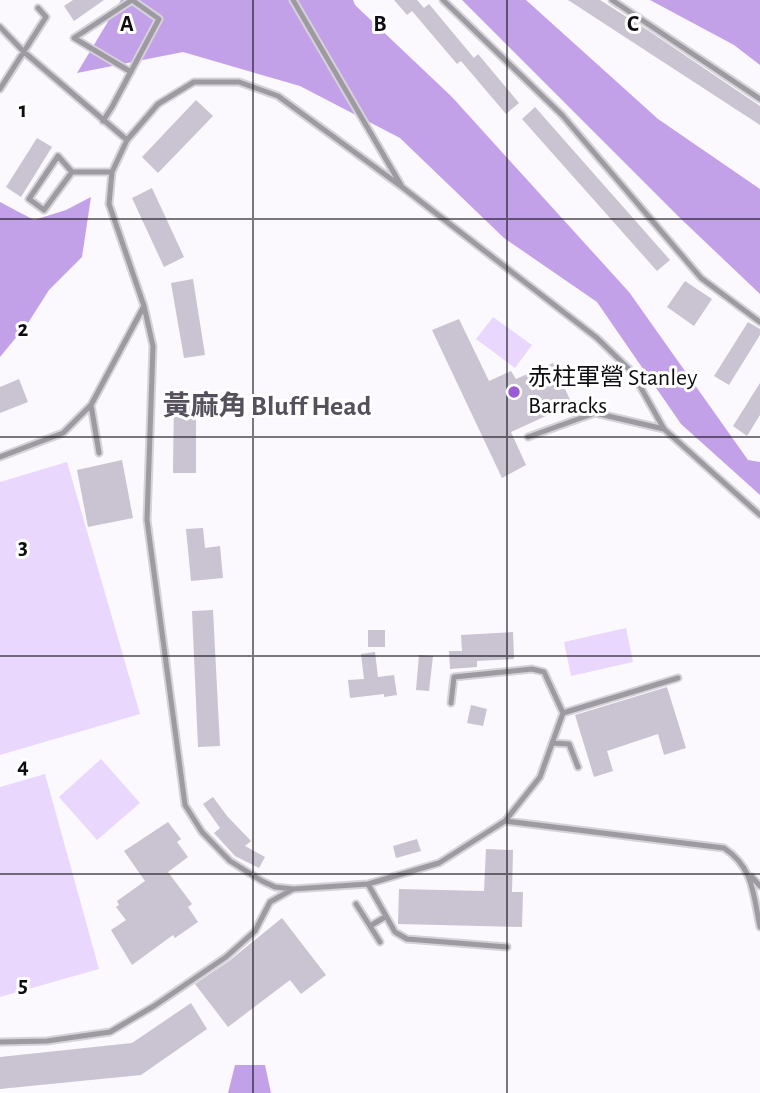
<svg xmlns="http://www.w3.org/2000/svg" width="760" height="1093" viewBox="0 0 760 1093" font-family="'Alegreya Sans','Noto Sans TC',sans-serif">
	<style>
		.green { fill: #e9d7fe }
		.forest { fill: #c3a1e8 }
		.building { fill: #cac3d2 }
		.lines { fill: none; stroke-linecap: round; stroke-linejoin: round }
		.service-casing { stroke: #d5d2d8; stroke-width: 9 }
		.service { stroke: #9d9aa1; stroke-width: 5 }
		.grid { fill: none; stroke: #0f0d11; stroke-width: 2; stroke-opacity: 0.55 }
		.poi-dot { fill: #9b5cd3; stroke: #fff; stroke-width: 2.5 }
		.labels { text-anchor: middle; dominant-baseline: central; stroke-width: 6; stroke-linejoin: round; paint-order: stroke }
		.poi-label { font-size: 24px; fill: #0f0d11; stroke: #fff; text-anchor: start }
		.quarter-label { font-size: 28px; font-weight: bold; fill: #56505d; stroke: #fff }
		.grid-label { font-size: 23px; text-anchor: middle; font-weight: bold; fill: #0f0d11; stroke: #fff; stroke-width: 6; stroke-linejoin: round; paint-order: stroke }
	</style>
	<rect width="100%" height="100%" fill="#fbf8fe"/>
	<path class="green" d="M493 317 532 345 515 368 476 339Z
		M67 462 140 714 0 755V482Z
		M626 628 633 662 571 676 564 642Z
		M101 759 140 803 97 840 59 797Z
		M45 774 99 969 0 997V787Z"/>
	<path class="forest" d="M121 0H353L355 5 452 97 629 292 748 460 760 462V495L681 424 597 302 504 238 400 138 300 86 183 52 77 73Z
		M462 0H526L658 119 760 189V294L679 217Z
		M650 0H760V65L734 45Z
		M91 197 82 257 49 290 28 323 0 357V202L34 220 66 210Z
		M235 1065H265L271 1093H228Z"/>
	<path class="building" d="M73 0H104L74 21 64 6Z
		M394 0H417L424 8 429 4 474 58 478 54 519 103 506 114 461 61 457 64 412 11 407 15Z
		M568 0H600L649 31 760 106V125Z
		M196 100 213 116 158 173 142 157Z
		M535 107 670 260 657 271 522 119Z
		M37 138 52 147 21 197 6 187Z
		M152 188 184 257 164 267 132 198Z
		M193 279 205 355 184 358 171 283Z
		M685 281 712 299 694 326 667 307Z
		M459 319 489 381 511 371 516 379 553 363 572 404 511 432 526 465 502 478 432 330Z
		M748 322 760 329V335L729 385 714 376Z
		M19 379 28 402 0 413V387Z
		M760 383V415L747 436 733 426Z
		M174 398H196V473H173Z
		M122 460 133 518 88 527 77 470Z
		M203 528 205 548 220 546 223 578 191 581 186 529Z
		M213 610 220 746 198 747 192 611Z
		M368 630H385V647H368Z
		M513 632 514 659 477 661V667L450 669 449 651H462L461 635Z
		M375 652 378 677 394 675 397 695 384 697V694L350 698 348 680 364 679 361 654Z
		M419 655 433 656 429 691 416 690Z
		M667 687 686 748 664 755 658 734 607 751 613 771 594 777 575 715Z
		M471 705 487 709 483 726 467 723Z
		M213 797 227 816 251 841 245 846 265 857 259 868 235 856 214 833 220 828 203 804Z
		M168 822 181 839 177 842 188 857 168 872 192 904 188 907 198 922 175 938 173 935 132 965 111 930 126 920 116 907 119 905 117 901 145 881 124 851Z
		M417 839 421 851 396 858 393 846Z
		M486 849 513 850 512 892H523L522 927 398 924 399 889 484 891Z
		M282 918 326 975 301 994 290 980 228 1027 195 984 229 961Z
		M191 1003 207 1029 141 1075 0 1089V1057L132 1043Z"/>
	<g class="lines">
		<defs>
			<path id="service" d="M293 0 401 185
				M443 0 562 115 701 278 760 322
				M612 0 760 99
				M0 27 24 52 127 140
				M0 89 46 17 38 8
				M103 121 112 107 159 19 132 0 74 38 131 72
				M72 172 44 210 29 199 58 156 72 172H112
				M91 405 99 453
				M528 437 595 413 664 429
				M0 457 63 433 91 405 144 306
				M760 515 664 429 632 372 597 338 402 187 278 96 239 82H194L158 104 127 140 112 172 109 204 144 306 153 346 147 520 185 805 202 832 230 861 262 881 275 887 293 889 368 884 439 863 505 821 724 848C754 868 753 894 760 927
				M451 703 454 677 532 669 544 672 563 713
				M552 743 569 744 578 767
				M505 821 540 777 563 713 678 678
				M752 877 760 886
				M368 884 395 932 407 939 507 947
				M356 904 370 926
				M380 942 370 926 385 917
				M0 1042 47 1041 110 1032 154 1006 226 957 255 931 270 902 293 889"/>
		</defs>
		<use href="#service" class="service-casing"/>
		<use href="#service" class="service"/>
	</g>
	<path class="grid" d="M253 0V1093M507 0V1093M0 219H760M0 437H760M0 656H760M0 874H760"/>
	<circle class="poi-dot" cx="514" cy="392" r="7"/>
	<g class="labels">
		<g class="poi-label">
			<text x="528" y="378">赤柱軍營 Stanley<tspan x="528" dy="28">Barracks</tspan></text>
		</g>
		<g class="quarter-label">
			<text x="267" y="407">黃麻角 Bluff Head</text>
		</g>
	</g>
	<g class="grid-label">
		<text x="127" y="31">A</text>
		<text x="380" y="31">B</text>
		<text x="633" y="31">C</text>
		<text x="23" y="117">1</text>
		<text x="23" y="336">2</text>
		<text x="23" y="554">3</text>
		<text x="23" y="773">4</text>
		<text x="23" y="992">5</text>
	</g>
</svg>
